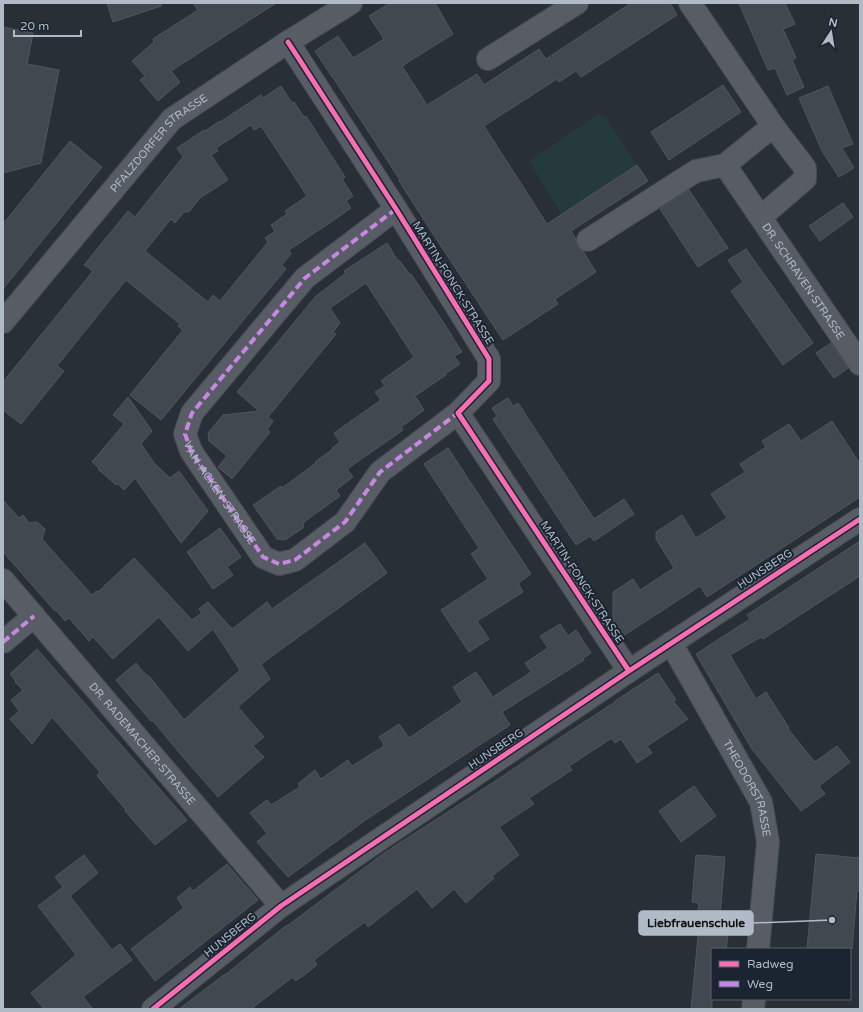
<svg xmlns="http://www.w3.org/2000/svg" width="863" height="1012" viewBox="0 0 863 1012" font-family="'Varela Round',sans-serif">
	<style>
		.green { fill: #253a3d }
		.building { fill: #42484f; stroke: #50565f; fill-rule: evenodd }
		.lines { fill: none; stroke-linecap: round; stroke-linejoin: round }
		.minor-casing { stroke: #464b52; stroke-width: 24 }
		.minor { stroke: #585d65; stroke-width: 22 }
		.quiet { stroke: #c787e3; stroke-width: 4; stroke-dasharray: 8 4; stroke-linecap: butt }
		.cycleway-casing { stroke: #1b2532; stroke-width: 8 }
		.cycleway { stroke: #f96db3; stroke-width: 5 }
		.labels { text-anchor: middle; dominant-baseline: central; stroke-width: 4; stroke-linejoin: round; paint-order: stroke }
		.street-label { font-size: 11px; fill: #b1bbc8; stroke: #1b2532 }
		.leader { fill: none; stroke: #b1bbc8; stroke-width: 1.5 }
		.callout-dot { fill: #b1bbc8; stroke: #1b2532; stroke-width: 1.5 }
		.callout { fill: #b1bbc8; stroke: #b1bbc8; stroke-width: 1.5 }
		.callout-label { font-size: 12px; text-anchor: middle; font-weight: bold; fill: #111 }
	</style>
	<rect width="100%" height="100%" fill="#282f37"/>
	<path class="green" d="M599 114 605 116 637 165 562 215 529 161Z"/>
	<path class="building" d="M107 3H161V6L113 22Z
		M193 3H276L171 71 180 82 158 101 140 80 145 76 132 61 154 42 153 39 198 10Z
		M390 3H435L453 34 402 66 427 105 477 74 484 85 539 49 546 59 631 3H670L677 15 581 77 576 71 559 82 557 79 484 126 547 224 637 165 648 181 571 231 576 239 577 246 583 251 596 272 555 299 558 304 503 340 433 234 399 181 400 180 332 76V77L315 51 338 36 353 58 384 39 369 16Z
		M739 3H785L795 24 783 29 796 58 792 60 804 87 787 95 775 68 768 70Z
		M3 27 33 33 27 64 59 70 41 163 3 173Z
		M723 85 741 112 669 160 651 132Z
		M281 86 292 103 294 102 304 117 306 116 345 177 342 179 353 196 346 201 351 208 337 218 289 250 291 254 282 265 286 269 260 300 161 420 130 395 183 330 178 326 180 324 126 280 57 366 64 371 21 424 3 410V382L93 271 84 265 128 211 135 217 183 157 177 148 204 130 205 131 220 121V122L261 95 263 98ZM251 125 254 130 261 126 307 196 285 211 287 214 271 225 275 231 265 238 268 242 220 301 213 295 208 302 145 251 171 219 175 223 184 212H189L200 198 228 180 211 155 218 151 216 148Z
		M828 86 853 144 842 148 854 168 839 177 822 151 799 98Z
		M70 141 102 167 3 289V224Z
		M689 190 728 248 698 267 660 209Z
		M843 203 853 217 820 241 809 226Z
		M387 243 398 261 399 260 410 275 411 274 451 334V335L462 352 454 356 460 364 445 374 446 375 415 396 424 410 401 427 403 430 347 469 353 477 336 490 340 496 304 522 303 528 285 540 277 539 253 505 281 486 282 488 316 463 315 462 333 449 332 448 340 442 334 433 381 400 375 392 385 386 381 381 414 357 366 283 330 308 340 323 333 332 336 334 268 417 273 421 267 430 270 432 232 479 218 467 227 456 209 441 208 433 223 415 259 411 237 392 316 296 346 273 344 271Z
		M746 249 813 343 783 365 731 291 743 282 728 260Z
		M831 343 848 368 834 378 816 353Z
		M128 397 152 431 141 444 155 464 170 478 179 471 208 511 181 543 135 478 124 490 117 483 116 485 98 469 99 468 92 462 124 424 113 415Z
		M508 398 513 406 518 403 594 519 624 499 634 514 594 541 590 536 576 545 493 419 497 416 492 408Z
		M832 421 860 464V497L707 597 700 586 623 636 613 622V592L633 579 640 590 674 568 656 539V532L682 515 696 538 727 518 711 494 745 472 740 464 766 447 762 441 789 424 801 441Z
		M448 448 531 574 518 583 523 592 477 621 489 639 469 652 441 610 488 579 471 554 479 548 424 464Z
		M3 500 19 518 23 515 29 523 37 522 45 529 42 539 92 595 97 591 98 592 134 558 192 620 202 613 199 609 208 602 232 629 267 602 272 609 365 543 387 573 261 664 270 679 238 707 264 737 253 746 264 757 218 797 183 757 152 720 151 721 116 680 136 663 143 672 150 677 184 720 240 670 213 629 188 651 159 617 113 659 93 637 89 641 69 618 65 621 56 610 55 611 3 552Z
		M220 528 241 557 227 567 233 575 213 589 187 552Z
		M860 541V576L763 639 761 637 730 655 756 699 766 692 789 728 788 729 815 762 837 746 850 762 819 786 825 794 801 811 752 749 696 654 750 619 747 615Z
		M560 624 568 636 576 630 591 653 583 658 584 660 502 712 510 725 364 821 288 877 257 842 267 833 250 813 267 800 271 805 300 787 298 784 315 770 321 779 348 760 352 766 384 746 383 744H384L379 737 399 724 409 738 462 702 453 687 476 672 493 697 531 672 525 663 548 648 540 636Z
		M37 649 187 820 155 845 125 811 126 810 97 776 100 772 52 717 32 744 10 719 19 711 11 700 23 690 15 682 16 681 10 674Z
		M658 673 676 700 673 701 688 719 647 746 652 753 637 763 621 739 615 743 612 738 569 766 572 770 529 798 534 804 499 827 519 855 492 876 494 878 466 903 454 889 432 908 417 889 368 927 365 922 340 940 314 960 317 965 303 976 295 981 293 977 251 1009H179L225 974V975L258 948 287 925V926L384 853 494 782 558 739 615 702V701Z
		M694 786 716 816 681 842 659 811Z
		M816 854 860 858V892L857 891 852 949H807Z
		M84 855 98 873 70 896 112 950 120 944 132 960 83 997 93 1009H44L31 993 76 955 38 906 63 887 55 877Z
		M696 855 725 857 719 928 729 929 726 949H712V1009H691L699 926H696L699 903 692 902Z
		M227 864 258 900 155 981 131 949 184 908 177 898 190 887 193 891Z"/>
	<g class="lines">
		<defs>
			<g id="minor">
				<path d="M690 3 773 126 805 168V179L761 217"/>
				<path d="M288 42 396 209 489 359V381L458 413 629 671"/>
				<path d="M488 59 577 3"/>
				<path id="s1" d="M773 126 725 165 860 364"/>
				<path id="s2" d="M396 209 305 278 192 413 185 434 191 451 263 557 279 564 295 560 345 522 380 472 458 413"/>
				<path d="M588 240 696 171 725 165"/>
				<path id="s3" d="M3 322 172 119 288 42 351 3"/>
				<path id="s4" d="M3 580 281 906"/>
				<path d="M3 642 34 616"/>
				<path id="s5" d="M671 643 761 802 768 842 758 949"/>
				<path d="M153 1009 281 906 629 671 860 519"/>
				<path d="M753 1009 754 999"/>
			</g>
		</defs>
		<use href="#minor" class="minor-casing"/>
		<use href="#minor" class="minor"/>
		<path class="quiet" d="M396 209 305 278 192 413 185 434 191 451 263 557 279 564 295 560 345 522 380 472 458 413
			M3 642 34 616"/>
		<defs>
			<path id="cycleway" d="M288 42 396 209 489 359V381L458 413 629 671
				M153 1009 281 906 629 671 860 519"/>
		</defs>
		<use href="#cycleway" class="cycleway-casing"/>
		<use href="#cycleway" class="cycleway"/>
	</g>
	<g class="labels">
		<g class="street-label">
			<text stroke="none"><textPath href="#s3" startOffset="238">PFALZDORFER STRASSE</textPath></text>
			<text stroke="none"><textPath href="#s1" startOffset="202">DR. SCHRAVEN-STRASSE</textPath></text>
			<text transform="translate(453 283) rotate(58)">MARTIN-FONCK-STRASSE</text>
			<text stroke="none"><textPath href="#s2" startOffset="381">VAN-ACKEN-STRASSE</textPath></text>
			<text transform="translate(765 569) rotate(-33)">HUNSBERG</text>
			<text transform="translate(582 582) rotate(57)">MARTIN-FONCK-STRASSE</text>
			<text stroke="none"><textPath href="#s4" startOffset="215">DR. RADEMACHER-STRASSE</textPath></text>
			<text transform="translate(496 749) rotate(-34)">HUNSBERG</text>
			<text stroke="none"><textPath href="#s5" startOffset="165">THEODORSTRASSE</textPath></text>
			<text transform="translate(230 935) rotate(-39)">HUNSBERG</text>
		</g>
	</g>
	<path class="leader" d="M832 920L753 923"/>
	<circle class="callout-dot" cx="832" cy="920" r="4"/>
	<rect class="callout" x="639" y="911" width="114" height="24" rx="4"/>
	<g class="callout-label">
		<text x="696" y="927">Liebfrauenschule</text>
	</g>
	<rect width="863" height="1012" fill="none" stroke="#b1bbc8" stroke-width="8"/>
	<rect x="711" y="948" width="140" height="52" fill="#1b2532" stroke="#57616e"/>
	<rect x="719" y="961" width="20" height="6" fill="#f96db3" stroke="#57616e"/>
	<text x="747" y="968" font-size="12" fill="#b1bbc8">Radweg</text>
	<rect x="719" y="981" width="20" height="6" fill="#c787e3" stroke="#57616e"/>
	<text x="747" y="988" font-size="12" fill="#b1bbc8">Weg</text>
	<g transform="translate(831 32) rotate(12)" stroke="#1b2532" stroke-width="3" paint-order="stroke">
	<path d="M0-3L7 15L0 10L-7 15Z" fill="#b1bbc8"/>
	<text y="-6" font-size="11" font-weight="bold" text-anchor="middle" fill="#b1bbc8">N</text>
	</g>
	<path d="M14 30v6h67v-6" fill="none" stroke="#b1bbc8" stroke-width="2"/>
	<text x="20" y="30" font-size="12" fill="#b1bbc8" stroke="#1b2532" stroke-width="3" paint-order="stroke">20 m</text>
</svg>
